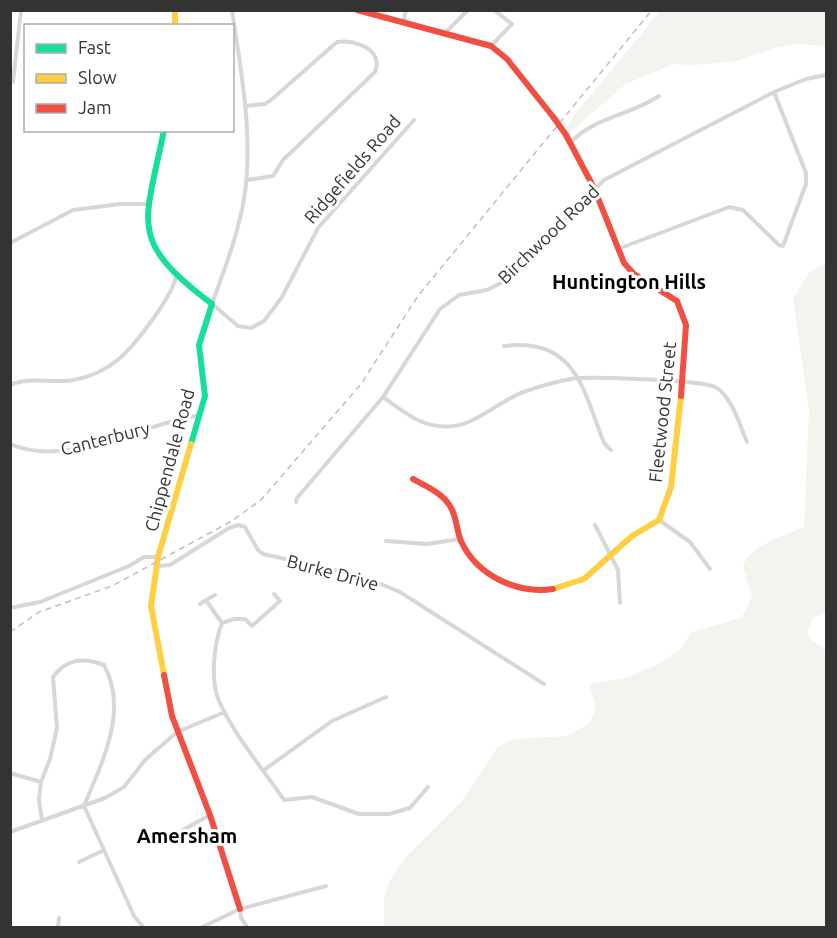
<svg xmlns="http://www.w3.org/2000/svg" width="837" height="938" viewBox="0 0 837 938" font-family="Ubuntu,sans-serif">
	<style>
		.green { fill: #f1f5ed }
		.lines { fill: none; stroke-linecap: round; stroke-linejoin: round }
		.street { stroke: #d7d7d7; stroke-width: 4 }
		.fast { stroke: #16e098; stroke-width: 6 }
		.slow { stroke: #ffcf43; stroke-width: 6 }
		.jam { stroke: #f24e42; stroke-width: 6 }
		.rail { stroke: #bebebe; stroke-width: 1.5; stroke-dasharray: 6 4.5; stroke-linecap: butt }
		.jam-bridge { stroke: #f24e42; stroke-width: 6 }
		.labels { text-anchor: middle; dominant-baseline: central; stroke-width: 6; stroke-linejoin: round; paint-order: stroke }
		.street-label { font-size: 18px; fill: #333; stroke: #fff }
		.neighbourhood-label { font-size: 20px; font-weight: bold; fill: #000; stroke: #fff }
	</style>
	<rect width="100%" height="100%" fill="#fff"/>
	<path class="green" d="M660 11H826V46L795 44 774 48 738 61 694 65 673 64 626 84 570 132 567 127 572 118Z
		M826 262V612L813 618 807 630 810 639 826 650V927H384V900L389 882 404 859 462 801 498 747 515 739 567 736 588 724 595 712V702L589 684 625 678 657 665 679 650 692 632 741 618 752 598 743 565C754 543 783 537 804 527L809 411 793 299 809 273Z"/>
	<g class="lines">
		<path class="street" d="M232 10C241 72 254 137 244 199 238 235 224 270 212 304L238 326 251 328 264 321 282 297 318 228 414 120
			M403 23 406 10
			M445 33 468 10
			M491 46 512 24 494 10
			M13 82 21 10
			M245 106 265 104 271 100 337 42C354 39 384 49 375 72L283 160 273 176 247 180
			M571 142C595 117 631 115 659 96
			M10 243 73 210 120 204H149
			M618 249 729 207 743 210 779 245 783 246 806 184V173L774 92
			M504 346C576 337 583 390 604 443L611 450
			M10 385C30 376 53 384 74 380 90 377 107 369 119 359 135 345 173 296 176 276
			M383 397C400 409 417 424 439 426 473 431 496 401 526 391 542 386 562 379 579 378 598 377 702 380 715 387 732 396 740 426 747 442
			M10 444C67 469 142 424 199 415
			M296 502 297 498 383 397 440 309 459 295 487 290 501 283 604 180 774 92 806 79 826 75
			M659 520 690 542 710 569
			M595 525 618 570 620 603
			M386 541 427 544 460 539
			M157 566 170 565 229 528 238 525 245 527 258 550 263 554 361 576 400 592 544 684
			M206 600 215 595
			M200 604 206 600 222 623
			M10 608 40 602 129 566 144 557H158
			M222 623C214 643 210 680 219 701 234 735 263 769 284 800L312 797 359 814H389L410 808 428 787
			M222 623 234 619H245L252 626 280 601 274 594
			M264 770 332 721 386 697
			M10 773 41 782
			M42 821 39 800 41 782 50 759 57 728 53 677C66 659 82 657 104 665 129 711 102 762 84 806L134 916 144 928
			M10 832 105 798 124 787 145 760 177 732 225 712
			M168 842 183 830 210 815
			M79 862 104 850
			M240 909 241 918 248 928
			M58 928 59 918
			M200 928 240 909 326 886"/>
		<path class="fast" d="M164 130C145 225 127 240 212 304L199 345 205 396 191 444"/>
		<path class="slow" d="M175 10V26
			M553 589 584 579 632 536 659 520 671 487 681 396
			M164 675 151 606 158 557 191 444"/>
		<path class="jam" d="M357 10 491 46 507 59 554 118
			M566 135 594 188 624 263 634 274 677 301 686 325 681 396
			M413 479C426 486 442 493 450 506 457 517 456 529 461 541 477 576 517 594 553 589
			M164 675 172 716 210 815 240 909"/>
		<path class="rail" d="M10 632 39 612 112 586 230 522 261 500 361 384 418 296 652 10"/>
		<path class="jam-bridge" d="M554 118 566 135"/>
	</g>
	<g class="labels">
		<g class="street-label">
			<text transform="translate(352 169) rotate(-49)">Ridgefields Road</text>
			<text transform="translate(548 234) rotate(-44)">Birchwood Road</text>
			<text transform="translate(662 412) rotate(-84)">Fleetwood Street</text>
			<text transform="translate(105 438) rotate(-14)">Canterbury</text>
			<text transform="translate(169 460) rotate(-75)">Chippendale Road</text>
			<text transform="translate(333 572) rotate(15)">Burke Drive</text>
		</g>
		<g class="neighbourhood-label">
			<text x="629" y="281">Huntington Hills</text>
			<text x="187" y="835">Amersham</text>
		</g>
	</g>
	<rect width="837" height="938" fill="none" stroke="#333333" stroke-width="24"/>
	<rect x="24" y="24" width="210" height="108" fill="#ffffff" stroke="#adadad" stroke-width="1.5"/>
	<rect x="36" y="44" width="30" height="9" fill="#16e098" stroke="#adadad" stroke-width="1.5"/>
	<text x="78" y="54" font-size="18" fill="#333333">Fast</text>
	<rect x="36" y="74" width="30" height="9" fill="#ffcf43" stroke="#adadad" stroke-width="1.5"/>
	<text x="78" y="84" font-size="18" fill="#333333">Slow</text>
	<rect x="36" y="104" width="30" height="9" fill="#f24e42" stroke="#adadad" stroke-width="1.5"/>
	<text x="78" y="114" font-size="18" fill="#333333">Jam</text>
</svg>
